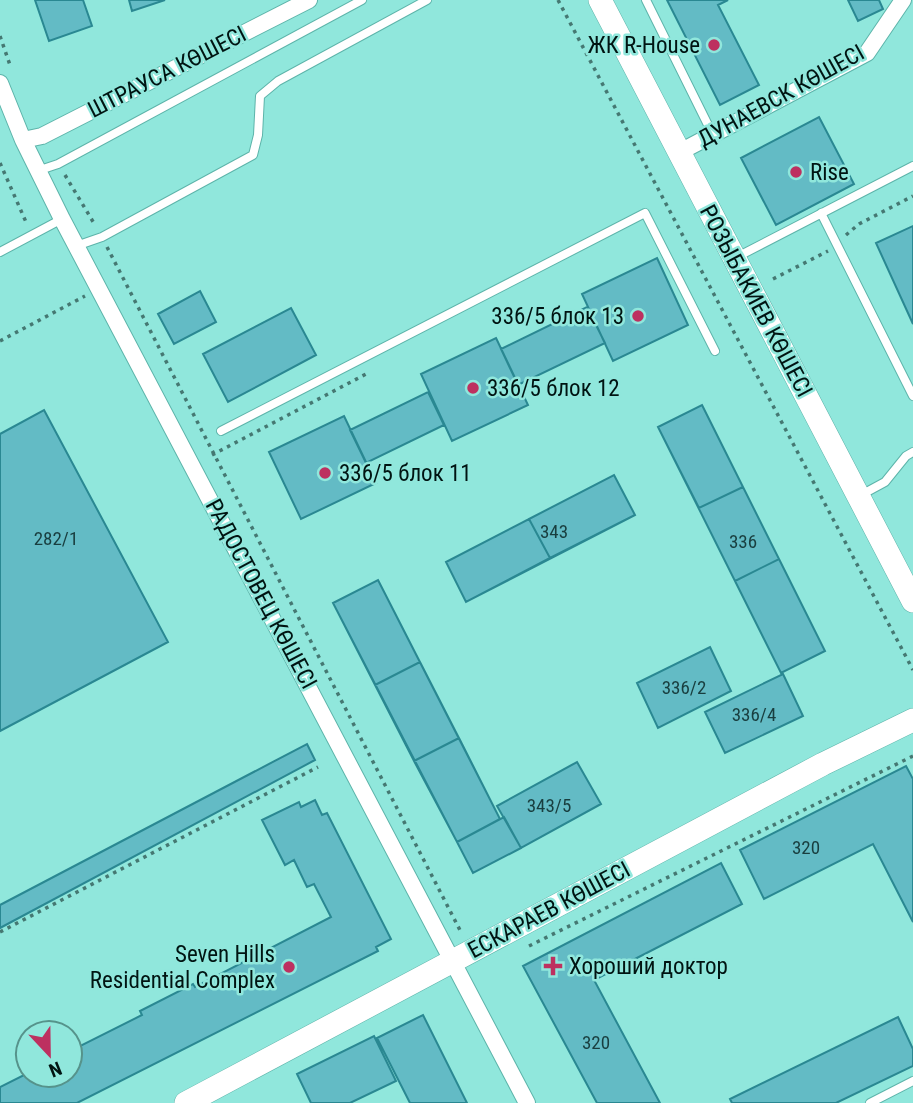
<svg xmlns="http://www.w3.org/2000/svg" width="913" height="1103" viewBox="0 0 913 1103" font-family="'Roboto Condensed',sans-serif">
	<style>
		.building { fill: #63bbc5; stroke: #2a8892; stroke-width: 2 }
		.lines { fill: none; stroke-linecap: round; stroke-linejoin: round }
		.lane-casing { stroke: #5db4aa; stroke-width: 10 }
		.street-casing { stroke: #5db4aa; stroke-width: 18 }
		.secondary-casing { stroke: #5db4aa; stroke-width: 24 }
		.path { stroke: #457872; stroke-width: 3.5; stroke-dasharray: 3.5 5; stroke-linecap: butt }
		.lane { stroke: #fff; stroke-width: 8 }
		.street { stroke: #fff; stroke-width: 16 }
		.secondary { stroke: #fff; stroke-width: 23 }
		.poi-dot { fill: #bd3060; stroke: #90e7dc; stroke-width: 2.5 }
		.labels { text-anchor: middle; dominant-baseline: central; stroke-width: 5; stroke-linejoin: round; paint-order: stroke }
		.number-label { font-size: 19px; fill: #193e3f }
		.poi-label { font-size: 23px; fill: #001412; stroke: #90e7dc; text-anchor: start }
		.street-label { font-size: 23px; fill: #001412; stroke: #90e7dc }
	</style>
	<rect width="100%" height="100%" fill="#90e7dc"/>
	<path class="building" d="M35 0H83L92 26 49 41Z
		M35 0H83L92 26 49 41Z
		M129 0H165L132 11Z
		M129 0H165L132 11Z
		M667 0H728L718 5 759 85 720 105Z
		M848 0H879L883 9 858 21Z
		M819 117 854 184 776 225 741 158Z
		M913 226V324L876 243Z
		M657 258 688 325 613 361 582 294Z
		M200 291 216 322 174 344 158 314Z
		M587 307 605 343 518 385 501 349Z
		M291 308 316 355 228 402 203 354Z
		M496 338 528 405 452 441 421 374Z
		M428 392 444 425 366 463 350 430Z
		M702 405 825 651 781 673 658 427Z
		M702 405 743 487 699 508 658 427Z
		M44 410 168 642 0 731V434Z
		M344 416 376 483 301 519 269 452Z
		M614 475 635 515 466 602 446 562Z
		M614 475 635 515 550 558 529 519Z
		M529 519 550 558 466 602 446 562Z
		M779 559 825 651 781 673 735 581Z
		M378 580 500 819 457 842 333 603Z
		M378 580 420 662 375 685 333 603Z
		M710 647 731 691 658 728 637 683Z
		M420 662 459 738 414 761 375 685Z
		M783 674 803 716 725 753 705 712Z
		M459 738 500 819 457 842 414 761Z
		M307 744 315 760 0 928V905Z
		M577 762 601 804 521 848 497 806Z
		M906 766 913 779V922L873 844 764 899 740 850Z
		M315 800 322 815 327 813 391 939 376 947 378 951 77 1103H0V1087L28 1073 70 1075V1051L142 1015 140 1011 193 984 195 987 331 917 314 884 307 887 294 860 285 865 262 820 299 802 301 807Z
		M504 817 521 848 473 873 457 842Z
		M721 863 742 904 594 980 660 1103H597L523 966Z
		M423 1015 467 1103H410L377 1038Z
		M898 1017 913 1049V1066L836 1103H732L730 1099Z
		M374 1036 396 1081 350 1103H311L297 1074Z"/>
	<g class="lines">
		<defs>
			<path id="lane" d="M646 0 713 135
				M37 171 58 164 362 0
				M821 213 913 396
				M76 246 102 237 253 155 258 135 260 96 278 81 427 0
				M0 252 62 219
				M735 258 913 166
				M221 431 645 213 715 351
				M861 495 885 482 906 456 913 452
				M870 1103 913 1081"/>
			<path id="street" d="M0 83 23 140 62 219 527 1103
				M23 140 42 136 309 0
				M678 153 867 53 903 0"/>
			<path id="secondary" d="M600 0 913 601
				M186 1103 823 764 913 720"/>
		</defs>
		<use href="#lane" class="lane-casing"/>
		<use href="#street" class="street-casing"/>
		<use href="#secondary" class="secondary-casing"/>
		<path class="path" d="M558 0 913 670
			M0 36 11 68
			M0 163 26 222
			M65 175 95 225
			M846 235 859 224 913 196
			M107 247 462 934
			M773 279 828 251
			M0 341 85 296
			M212 455 368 373
			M0 932 318 767
			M529 946 913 756"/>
		<use href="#lane" class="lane"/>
		<use href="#street" class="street"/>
		<use href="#secondary" class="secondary"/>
	</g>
	<g class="poi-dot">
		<circle cx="714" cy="45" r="7"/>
		<circle cx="796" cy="172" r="7"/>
		<circle cx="638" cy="316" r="7"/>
		<circle cx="473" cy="388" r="7"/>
		<circle cx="325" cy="473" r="7"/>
		<path d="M549.5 955.5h7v7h7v7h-7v7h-7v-7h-7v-7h7z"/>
		<circle cx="289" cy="967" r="7"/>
	</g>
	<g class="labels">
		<g class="number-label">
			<text x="554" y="531">343</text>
			<text x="56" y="538">282/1</text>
			<text x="743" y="541">336</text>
			<text x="684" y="687">336/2</text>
			<text x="754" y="714">336/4</text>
			<text x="549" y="805">343/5</text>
			<text x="806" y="847">320</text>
			<text x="596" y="1042">320</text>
		</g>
		<g class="poi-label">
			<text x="700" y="45" text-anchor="end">ЖК R-House</text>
			<text x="810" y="172">Rise</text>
			<text x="624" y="316" text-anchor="end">336/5 блок 13</text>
			<text x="487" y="388">336/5 блок 12</text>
			<text x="339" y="473">336/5 блок 11</text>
			<text x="275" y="954" text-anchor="end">Seven Hills<tspan x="275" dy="26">Residential Complex</tspan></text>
			<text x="569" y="966">Хороший доктор</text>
		</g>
		<g class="street-label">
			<text transform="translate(167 72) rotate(-27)">ШТРАУСА КӨШЕСІ</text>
			<text transform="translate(781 96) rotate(-29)">ДУНАЕВСК КӨШЕСІ</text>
			<text transform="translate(756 301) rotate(62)">РОЗЫБАКИЕВ КӨШЕСІ</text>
			<text transform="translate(261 594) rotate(62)">РАДОСТОВЕЦ КӨШЕСІ</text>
			<text transform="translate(549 910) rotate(-28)">ЕСКАРАЕВ КӨШЕСІ</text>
		</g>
	</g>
	<g transform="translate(49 1054) rotate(158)"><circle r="33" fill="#90e7dc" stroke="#56938b" stroke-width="2"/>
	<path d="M0-5L12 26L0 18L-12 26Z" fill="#bd3060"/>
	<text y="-10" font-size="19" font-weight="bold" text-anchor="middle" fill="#001412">N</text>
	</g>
</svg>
